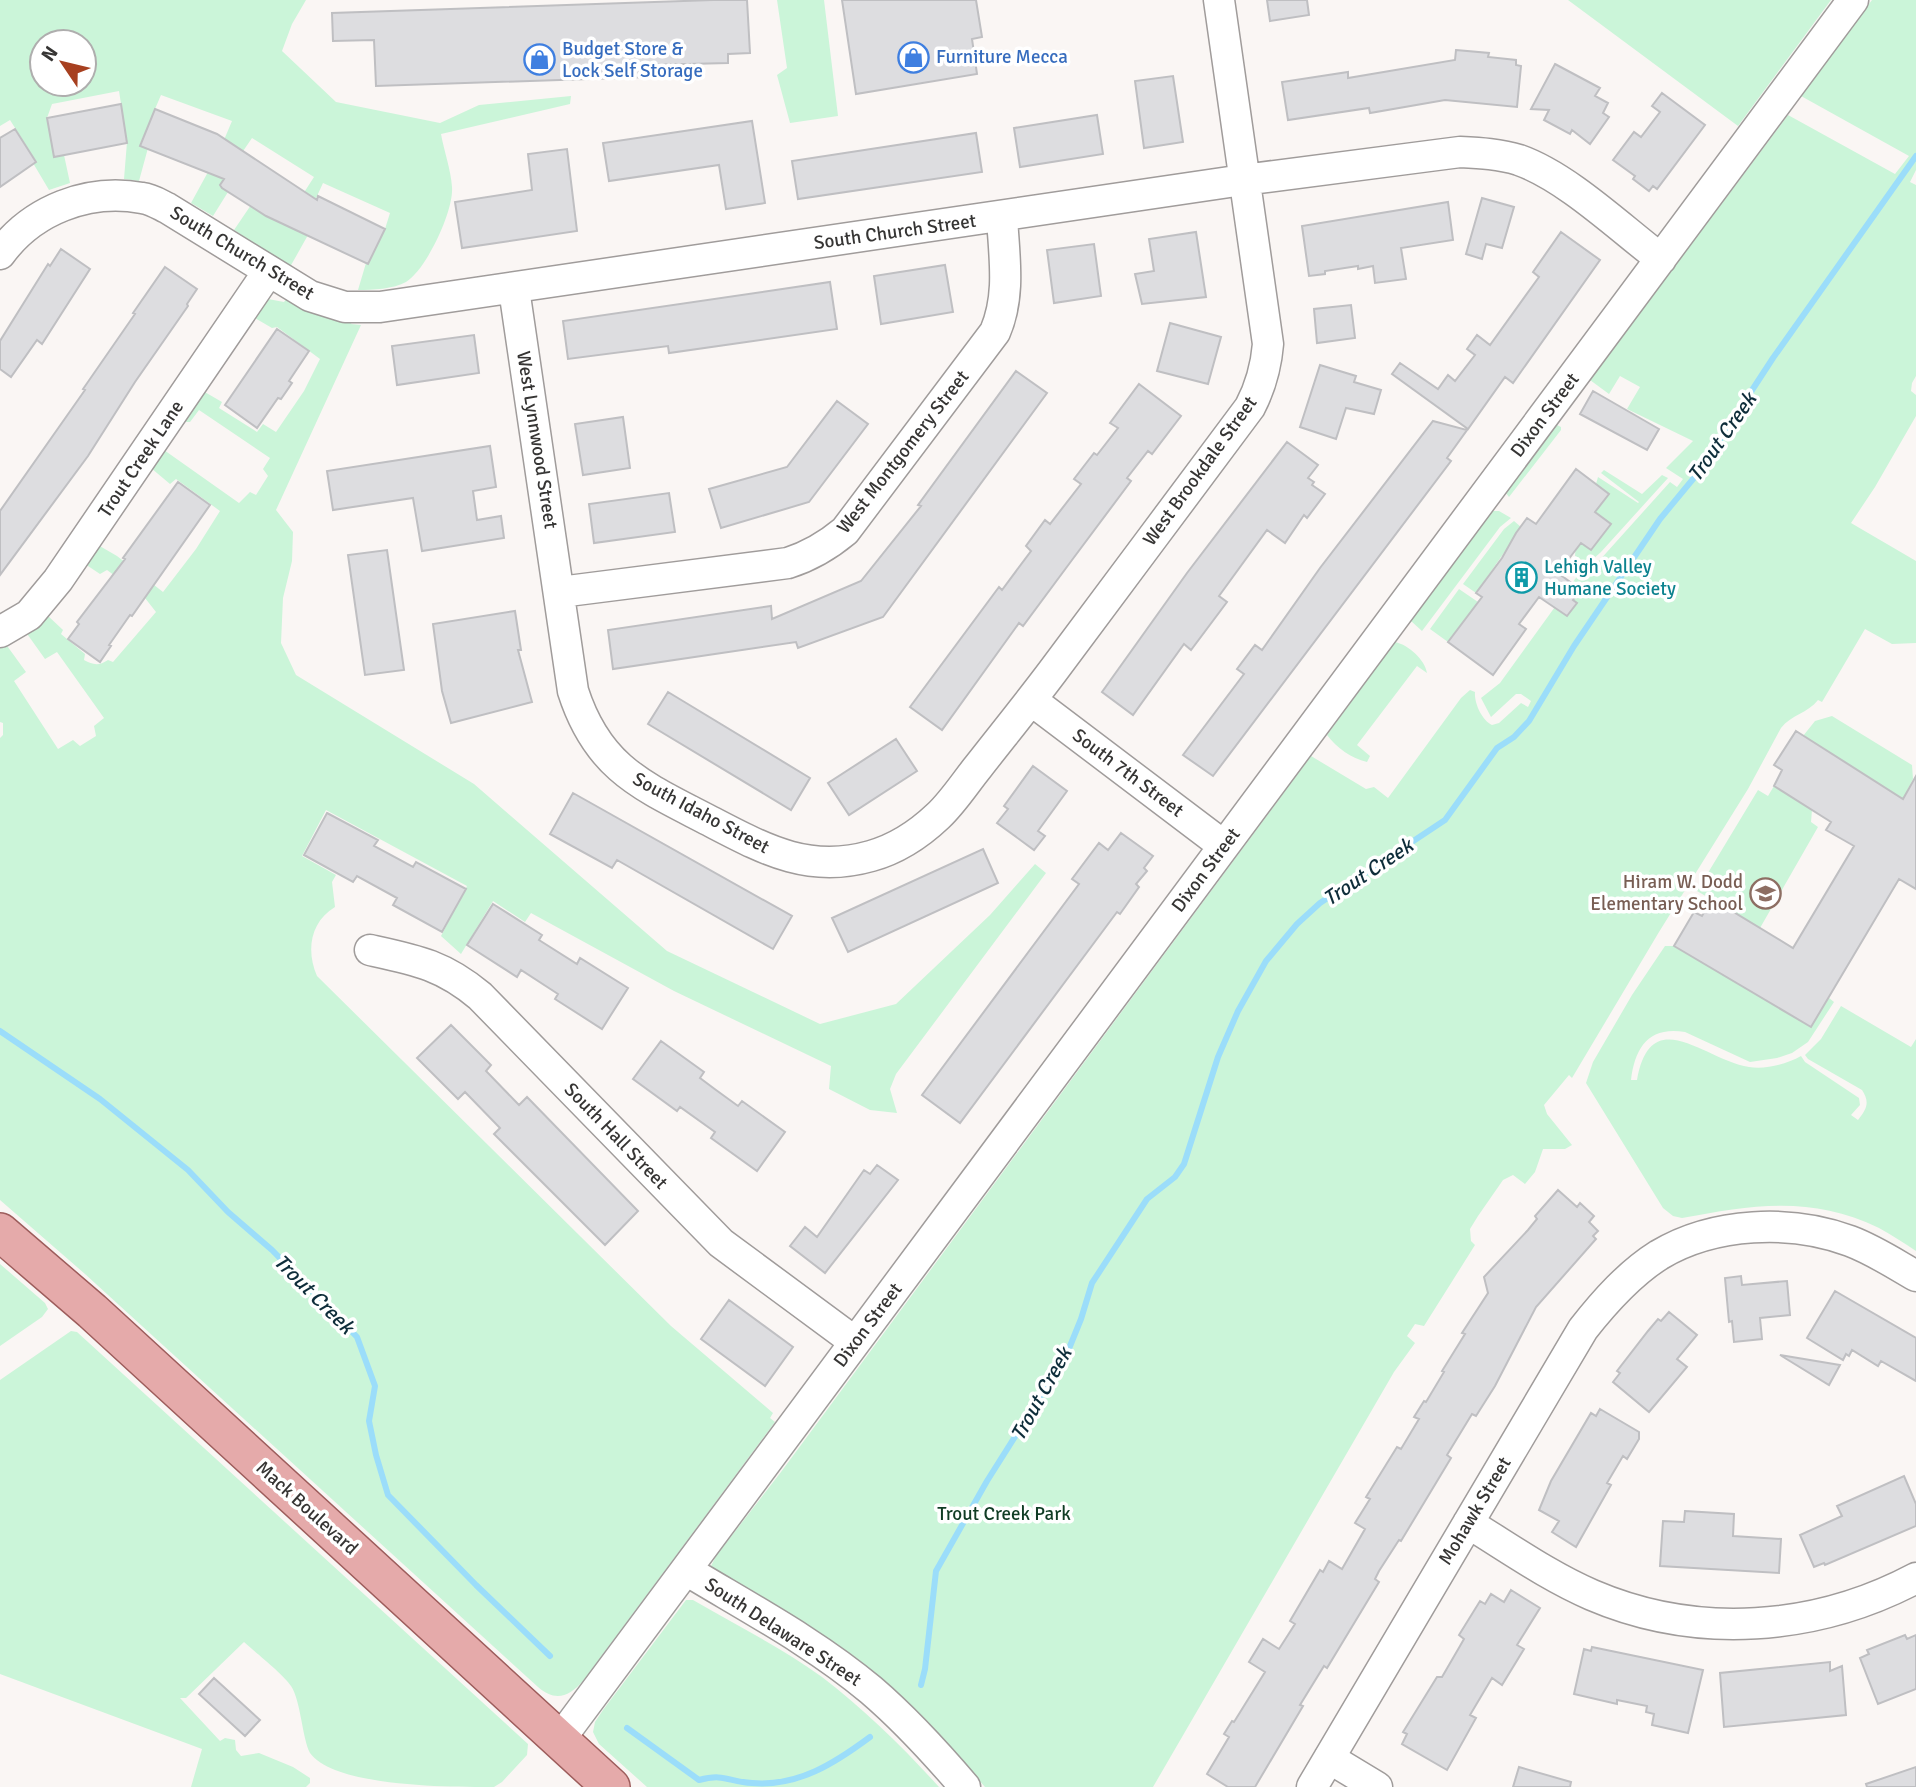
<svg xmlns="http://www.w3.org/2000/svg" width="1916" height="1787" viewBox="0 0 1916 1787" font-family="Signika,sans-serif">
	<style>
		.green { fill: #cbf5d9; fill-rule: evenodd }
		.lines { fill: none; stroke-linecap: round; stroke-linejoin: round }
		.stream { stroke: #9bddfa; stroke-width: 6 }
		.building { fill: #dddde0; stroke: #bfbfc2; stroke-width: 2 }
		.minor-casing { stroke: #a09c9b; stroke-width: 33 }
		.major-casing { stroke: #9d5d5c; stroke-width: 40 }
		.minor { stroke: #fff; stroke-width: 30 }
		.major { stroke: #e5aaaa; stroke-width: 37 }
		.labels { text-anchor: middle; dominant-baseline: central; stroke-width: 7; stroke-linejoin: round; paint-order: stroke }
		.shop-label { font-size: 19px; fill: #366cbe; stroke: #fff; text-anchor: start }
		.street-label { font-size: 19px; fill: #363534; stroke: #fff }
		.culture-label { font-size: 19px; fill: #0d838f; stroke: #fff; text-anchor: start }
		.education-label { font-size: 19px; fill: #785e54; stroke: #fff; text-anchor: end }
		.park-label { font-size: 19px; fill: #103c24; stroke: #fff }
		.water-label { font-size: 21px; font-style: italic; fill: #0e2d3a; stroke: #fff }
	</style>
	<rect width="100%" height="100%" fill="#faf6f4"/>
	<path class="green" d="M0 0H306L292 24 282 51 336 102 440 123 479 105 571 96 570 104 441 134C444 151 451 170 452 187 454 211 426 270 406 282 394 289 372 290 358 290L366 263 368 264 385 229 390 213 323 183 301 231 308 235 290 267 234 230 251 205 283 225 314 177 252 138 220 185 228 192 213 216 191 203 208 172 210 173 232 121 161 95 140 144 148 148 139 181 124 179 127 142 119 91 52 104 47 118 54 156 64 155 70 183 49 190 33 163 36 161 10 120 0 126ZM42 42H84V84H42Z
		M777 0H824L838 116 790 123 777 75 787 68Z
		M1568 0H1831L1738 126Z
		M1872 0H1916V170L1910 182 1916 185V376L1912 383 1911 391 1916 395V416L1875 487 1851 523 1916 561V643L1892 644 1865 629 1822 702 1818 700C1808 713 1791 715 1781 728L1748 789 1659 932 1572 1078 1569 1075 1544 1105 1547 1114 1572 1145 1565 1149H1543L1535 1172 1525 1184 1513 1175 1503 1180 1478 1216 1470 1229 1471 1241 1475 1245 1424 1326 1415 1324 1407 1336 1415 1343 1394 1372 1153 1787H985C944 1741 904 1694 855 1657 810 1624 760 1598 712 1570L711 1566 716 1556 781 1472 1311 756 1366 789 1374 787 1388 798 1461 698 1470 690 1475 692C1474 703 1482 720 1492 725L1499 723 1521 703 1528 707 1531 701 1521 694H1516L1491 717 1481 698 1500 683 1578 575 1598 562 1670 482 1677 487 1683 479 1666 468 1693 441 1627 409 1640 387 1620 376 1609 394 1590 380 1788 115 1895 174 1909 156 1801 96Z
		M287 298 354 318 351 324 361 325 276 510 293 532 292 561 283 598 281 643 296 675 474 784 667 951 820 1024 896 1004 990 915 1035 864 1046 873 896 1074 890 1089 897 1113 870 1110 829 1089 831 1066 674 991 531 913 525 922 493 901 461 954 441 936 467 886 326 810 302 856 336 875 332 882 335 907C310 922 306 951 317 976L671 1326 773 1413 770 1418 775 1422 583 1681C569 1697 555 1702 538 1687L85 1274 0 1200V738L3 735V723L0 722V645L5 643 26 672 14 681 58 749 73 740 80 746 96 736 94 726 104 718 57 652 45 659 25 631 46 614 63 630 61 634 85 654 84 660C93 665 99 666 108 660L113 662 156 612 145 598 107 570 100 574 85 564 98 545 117 556 163 592 196 549 220 511 176 479 170 484 151 468 164 450 239 503 250 492 256 495 268 476 263 469 270 458 199 410 190 422H186L187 416 203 391 222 402 219 408 257 432 263 424 276 432 304 391 320 359 277 327 272 328 253 317 259 305 268 299 284 302Z
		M1557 425 1561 427V430L1509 497 1506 493Z
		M1604 470 1642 494 1662 475 1668 478 1601 552 1592 560 1585 562 1575 556 1576 539 1591 550 1611 524 1595 512 1609 494 1596 484 1598 477 1638 503 1639 502 1601 473Z
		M1493 511H1499L1511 518 1500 527 1422 631 1411 621Z
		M1514 521 1521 527 1517 534 1476 593 1463 584 1504 529Z
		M1459 589 1478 602 1448 642 1430 629Z
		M1395 642C1409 645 1425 660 1427 673L1417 666 1357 745 1370 756 1367 762C1351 758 1337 748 1327 735Z
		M1832 716 1912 765 1913 779 1903 799 1803 736 1815 721Z
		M1774 786 1812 810 1811 822 1818 827 1760 928 1697 891 1758 790 1768 796Z
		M1665 946H1674L1811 1027 1829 998 1834 1002 1808 1042 1792 1053 1777 1058 1750 1062 1685 1032C1649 1026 1635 1047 1631 1080H1637C1651 1001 1706 1061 1749 1067 1765 1070 1787 1064 1801 1056L1805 1062 1859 1098 1860 1105 1851 1115 1858 1120C1867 1109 1870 1102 1862 1090L1808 1059 1805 1055 1821 1039 1841 1006 1911 1047 1916 1039V1251C1904 1243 1892 1235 1879 1228 1811 1195 1753 1205 1682 1218L1673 1216 1663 1208 1586 1083 1593 1062 1632 995Z
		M0 1264 45 1303 48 1309 42 1317 0 1346Z
		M71 1331 77 1332 528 1744 527 1755 502 1782 494 1787C448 1787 335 1787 310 1753 302 1738 301 1701 291 1686 283 1674 256 1653 244 1642L186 1698H180L220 1741 225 1738 235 1740 236 1750 241 1756 259 1753 293 1767 310 1778V1783L306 1787H191L202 1749 0 1674V1380Z
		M686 1600H693C736 1625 782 1648 822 1677 865 1710 903 1747 939 1787H647L599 1744 593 1732 595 1722 603 1710Z"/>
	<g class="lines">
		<path class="stream" d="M0 1031 100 1099 188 1170 228 1212 272 1250 357 1337 375 1386 369 1421 376 1455 388 1495 476 1585 550 1656
			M921 1685 925 1669 936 1571 987 1481 1066 1356 1081 1319 1092 1283 1147 1199 1175 1177 1184 1164 1218 1057 1238 1011 1266 961 1297 924 1320 903 1445 820 1497 748 1514 737 1529 721 1574 646 1660 519 1698 473 1773 358 1916 156
			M627 1728 699 1780C725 1773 729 1782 752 1783 798 1787 835 1763 870 1737"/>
	</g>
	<path class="building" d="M713 0H747L750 53 728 54V63L647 65 648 77 376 86 374 40 333 41 332 13Z
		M842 0H976L982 37 972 39 977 74 856 94Z
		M1267 0H1307L1309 15 1270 21Z
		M1456 50 1489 53 1488 57 1516 60V65L1521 66 1517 107 1445 100 1370 113 1369 108 1288 120 1282 82 1348 72V78L1455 60Z
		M1555 64 1600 88 1595 96 1608 103 1603 113 1609 117 1590 144 1572 130 1570 134 1544 120 1549 110 1531 109Z
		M1173 76 1183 142 1144 148 1135 81Z
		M1662 93 1705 125 1657 189 1653 186 1649 191 1633 179 1635 176 1613 160 1634 132 1641 137 1660 112 1652 106Z
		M121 104 127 143 54 157 47 118Z
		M155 109 217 134 317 200 318 196 385 229 368 264 266 216 222 188 220 185 224 179 140 146Z
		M1097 115 1103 154 1020 167 1014 128Z
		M752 121 765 203 726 209 719 165 609 181 603 143Z
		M15 129 36 162 0 187V138Z
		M976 133 982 172 798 199 792 161Z
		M567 149 577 231 462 248 455 202 532 190 528 154Z
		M1482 198 1514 207 1502 248 1486 244 1482 259 1466 254Z
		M1448 202 1453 240 1401 248 1406 279 1375 283 1373 266 1358 269V266L1325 271V274L1309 276 1302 226Z
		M1196 232 1206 297 1142 304 1135 274 1154 271 1149 239Z
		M1561 232 1600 260 1513 383 1505 377 1468 429 1392 374 1400 363 1438 389 1448 375 1455 381 1475 355 1467 349 1477 335 1490 345 1539 277 1533 272Z
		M1094 244 1101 296 1054 303 1047 250Z
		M61 249 90 269 42 344 37 340 11 377 0 369V341L48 264 50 266Z
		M945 265 953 312 881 324 874 276Z
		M165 267 197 289 187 304 188 306 135 382 88 456 0 575V511L85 390 83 389 135 314 133 313Z
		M830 282 837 329 669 353 668 346 568 359 563 321Z
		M1351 305 1355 338 1317 343 1314 309Z
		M1170 323 1221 337 1208 384 1157 371Z
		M277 329 309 351 289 381 292 383 281 399 278 398 257 428 225 405Z
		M474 335 479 373 397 385 392 346Z
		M1320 365 1356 376 1354 382 1381 390 1374 414 1346 408 1336 439 1300 427Z
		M1016 371 1047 393 883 617 798 648 796 642 613 669 608 630 771 606 772 619 861 581 921 506 918 505Z
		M1139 384 1181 416 1152 454 1148 451 1127 478 1131 481 1072 560 1023 626 1019 623 942 730 910 707 999 587 1002 590 1031 551 1026 546 1045 520 1050 524 1081 484 1074 479 1094 453 1097 455 1118 428 1110 423Z
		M1593 391 1659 429 1647 450 1580 414Z
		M837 401 868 424 809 502 721 528 709 489 787 467Z
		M623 417 630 468 583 475 575 424Z
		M1433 421 1467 430 1447 458 1451 461 1213 776 1183 755 1244 674 1237 669 1255 645 1262 650 1320 568Z
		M1287 442 1318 465 1308 478 1314 482 1312 485 1325 494 1307 518 1304 515 1285 543 1267 530 1219 596 1227 602 1191 650 1184 644 1133 715 1102 692 1187 573Z
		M490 446 496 487 473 491 477 520 501 516 504 538 422 551 413 498 333 510 327 471Z
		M1576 469 1609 494 1595 512 1611 524 1591 550 1581 543 1558 573 1581 590 1573 600 1577 603 1567 616 1539 597 1519 624 1526 629 1493 675 1448 642 1482 597 1476 593 1502 558 1516 533 1527 518 1536 524Z
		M178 482 210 505 132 616 130 615 109 645 111 646 100 662 68 639 79 624 77 622 125 559 123 558Z
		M669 493 675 532 594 543 589 504Z
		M387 550 404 670 365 675 348 555Z
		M515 611 521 650H518L532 702 451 723 442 691 433 624Z
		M668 692 810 778 791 810 648 724Z
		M1796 731 1903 799 1916 776V889L1899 879 1811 1027 1674 946 1694 912 1702 916 1712 899 1793 948 1854 846 1826 830 1831 822 1774 786 1782 770 1774 765Z
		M896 739 917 771 849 815 828 783Z
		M1033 766 1067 791 1038 831 1045 836 1034 850 997 823 1008 809 1004 806Z
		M573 793 792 916 773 949 617 860 612 868 550 834Z
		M327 813 378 840 374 846 413 867 416 862 466 889 442 932 393 905 397 898 357 876 353 882 304 855Z
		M1121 833 1153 856 1144 868 1147 871 1136 884 1139 887 1120 914 1117 912 960 1123 922 1095 1079 884 1072 879 1099 843 1108 850Z
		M983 849 998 883 848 952 832 918Z
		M493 904 542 935 539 940 577 964 580 958 628 988 602 1029 555 999 558 994 521 970 517 977 467 945Z
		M451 1025 491 1065 486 1071 519 1105 527 1097 638 1211 605 1245 494 1134 500 1128 465 1092 458 1099 417 1058Z
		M661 1041 704 1072 700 1078 716 1090 738 1106 742 1101 785 1132 757 1171 711 1138 715 1132 680 1107 677 1111 633 1079Z
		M877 1165 898 1180 825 1273 790 1246 805 1227 817 1237 864 1170 870 1174Z
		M1558 1190 1577 1207 1580 1203 1594 1216 1589 1222 1598 1231 1593 1236 1596 1239 1536 1307 1495 1386 1476 1416 1472 1414 1447 1455 1451 1458 1401 1541 1399 1540 1379 1571 1375 1579 1379 1582 1327 1668 1324 1666 1300 1705 1303 1706 1255 1787H1228L1207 1774 1229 1737 1224 1734 1232 1721 1234 1722 1265 1672 1249 1662 1263 1639 1279 1649 1295 1624 1290 1621 1320 1570 1323 1572 1329 1561 1342 1569 1365 1529 1355 1523 1370 1499 1366 1497 1397 1447 1401 1449 1419 1419 1414 1417 1424 1401 1426 1402 1444 1372 1442 1371 1465 1334 1462 1333 1488 1293 1484 1277 1528 1230 1537 1219 1535 1216Z
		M1741 1276 1742 1285 1787 1281 1790 1315 1760 1318 1762 1339 1734 1342 1732 1321 1729 1322 1725 1278Z
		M1835 1291 1916 1338V1381L1881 1361 1878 1366 1852 1350 1849 1356 1846 1354 1843 1360 1807 1338Z
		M729 1300 793 1347 765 1386 701 1339Z
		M1669 1312 1697 1335 1677 1359 1687 1367 1649 1412 1613 1382 1620 1373 1617 1371 1648 1331 1658 1319 1661 1321Z
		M1780 1355 1840 1365 1829 1385Z
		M1600 1409 1639 1432V1439L1627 1459 1623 1456 1607 1483 1611 1485 1576 1547 1552 1532 1559 1521 1539 1510 1551 1481 1591 1413 1596 1416Z
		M1904 1476 1916 1504V1526L1825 1565 1824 1563 1814 1567 1800 1535 1842 1516 1837 1506Z
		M1685 1511 1734 1514 1733 1536 1781 1539 1779 1573 1660 1566 1663 1521 1684 1522Z
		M1511 1590 1540 1608 1517 1645 1524 1649 1502 1685 1492 1678 1470 1715 1476 1718 1447 1770 1402 1744 1407 1734 1403 1732 1437 1677H1442L1460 1646 1464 1639 1459 1635 1480 1601 1485 1604 1491 1594 1504 1602Z
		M1905 1635 1907 1639 1916 1635V1689L1878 1704 1860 1658 1869 1654 1867 1650Z
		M1592 1647 1703 1670 1688 1733 1652 1725 1654 1714 1646 1712 1647 1706 1617 1700V1704L1574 1694 1584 1649 1591 1651Z
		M1830 1662V1671L1842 1666 1846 1715 1724 1727 1720 1673Z
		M214 1678 260 1720 245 1736 199 1694Z
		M1519 1767 1571 1782 1570 1787H1513Z
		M1916 1767V1787H1867L1866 1784Z"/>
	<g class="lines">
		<defs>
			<path id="minor" d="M0 254C32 210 88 188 142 198 151 199 159 204 167 208L310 296 345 307H380L1243 180 1460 152C1480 153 1500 154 1519 160 1567 177 1619 227 1661 259
				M514 289 573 691C598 769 643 786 710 821 764 849 808 874 871 856 896 849 919 834 938 816 953 802 965 783 978 767 1003 735 1029 703 1053 671 1119 583 1184 495 1250 407 1261 386 1266 368 1268 344L1219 0
				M560 592 788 563C810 556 827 546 845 531L995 332C1011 295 1004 256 1002 217
				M0 632 29 615 58 580 268 272
				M1031 700 1224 846
				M370 950C416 960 443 965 480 996L721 1243 855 1342
				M1468 1523C1509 1548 1548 1576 1592 1595 1697 1640 1816 1631 1916 1578
				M686 1570C749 1608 815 1643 871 1690 906 1720 936 1753 965 1787
				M560 1739 1853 0
				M1329 1758 1377 1787
				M1312 1787 1583 1329C1605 1301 1629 1274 1659 1255 1714 1222 1791 1219 1850 1241 1874 1250 1895 1264 1916 1276"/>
			<path id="major" d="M0 1232 92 1311 611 1787"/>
		</defs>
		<use href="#minor" class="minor-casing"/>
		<use href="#major" class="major-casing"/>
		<use href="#minor" class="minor"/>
		<use href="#major" class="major"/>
	</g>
	<defs>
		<symbol id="shop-ring" viewBox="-11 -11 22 22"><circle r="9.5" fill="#fff" stroke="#3f7fe0" stroke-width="1.5"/><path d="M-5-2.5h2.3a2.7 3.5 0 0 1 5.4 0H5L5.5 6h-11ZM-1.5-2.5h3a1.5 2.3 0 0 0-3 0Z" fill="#3f7fe0"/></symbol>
		<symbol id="building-ring" viewBox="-11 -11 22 22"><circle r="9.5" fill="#fff" stroke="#0f9aa8" stroke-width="1.5"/><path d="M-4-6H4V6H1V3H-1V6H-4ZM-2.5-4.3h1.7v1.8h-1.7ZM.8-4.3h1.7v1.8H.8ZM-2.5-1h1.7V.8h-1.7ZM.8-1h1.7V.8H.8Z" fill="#0f9aa8"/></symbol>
		<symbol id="school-ring" viewBox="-11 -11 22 22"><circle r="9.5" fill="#fff" stroke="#8d6e63" stroke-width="1.5"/><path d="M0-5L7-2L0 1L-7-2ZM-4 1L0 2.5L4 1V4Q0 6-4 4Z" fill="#8d6e63"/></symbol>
	</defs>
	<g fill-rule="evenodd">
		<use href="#shop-ring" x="896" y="40" width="35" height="35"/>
		<use href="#shop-ring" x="522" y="42" width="35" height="35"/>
		<use href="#building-ring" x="1504" y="560" width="35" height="35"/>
		<use href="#school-ring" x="1748" y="876" width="35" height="35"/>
	</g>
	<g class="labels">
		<g class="shop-label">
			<text x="562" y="49">Budget Store &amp;<tspan x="562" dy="22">Lock Self Storage</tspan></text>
			<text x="936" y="57">Furniture Mecca</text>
		</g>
		<g class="street-label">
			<text transform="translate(895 232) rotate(-8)">South Church Street</text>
			<text transform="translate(242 253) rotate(31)">South Church Street</text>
			<text transform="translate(1545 415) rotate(-53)">Dixon Street</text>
			<text transform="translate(537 440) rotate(81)">West Lynnwood Street</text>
			<text transform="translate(903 452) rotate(-52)">West Montgomery Street</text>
			<text transform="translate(141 459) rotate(-56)">Trout Creek Lane</text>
			<text transform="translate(1200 471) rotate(-54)">West Brookdale Street</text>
			<text transform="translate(1128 773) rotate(37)">South 7th Street</text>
			<text transform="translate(701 813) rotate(28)">South Idaho Street</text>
			<text transform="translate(1206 870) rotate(-53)">Dixon Street</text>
			<text transform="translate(616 1136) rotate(46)">South Hall Street</text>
			<text transform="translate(868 1325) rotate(-53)">Dixon Street</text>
			<text transform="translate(307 1508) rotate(42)">Mack Boulevard</text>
			<text transform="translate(1475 1511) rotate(-59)">Mohawk Street</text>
			<text transform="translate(783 1632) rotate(33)">South Delaware Street</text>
		</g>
		<g class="culture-label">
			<text x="1544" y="567">Lehigh Valley<tspan x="1544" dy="22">Humane Society</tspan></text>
		</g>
		<g class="education-label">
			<text x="1743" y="882">Hiram W. Dodd<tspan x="1743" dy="22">Elementary School</tspan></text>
		</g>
		<g class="park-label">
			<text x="1004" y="1514">Trout Creek Park</text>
		</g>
		<g class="water-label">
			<text transform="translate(1722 437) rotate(-55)">Trout Creek</text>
			<text transform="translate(1368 872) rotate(-34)">Trout Creek</text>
			<text transform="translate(314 1294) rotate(45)">Trout Creek</text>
			<text transform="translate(1041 1394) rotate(-61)">Trout Creek</text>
		</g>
	</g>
	<g transform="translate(63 63) rotate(305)"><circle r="33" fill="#ffffff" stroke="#afaeae" stroke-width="2"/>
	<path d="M0-5L12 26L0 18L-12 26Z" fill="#a74020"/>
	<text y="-10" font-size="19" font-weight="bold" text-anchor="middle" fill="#363534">N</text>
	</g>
</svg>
